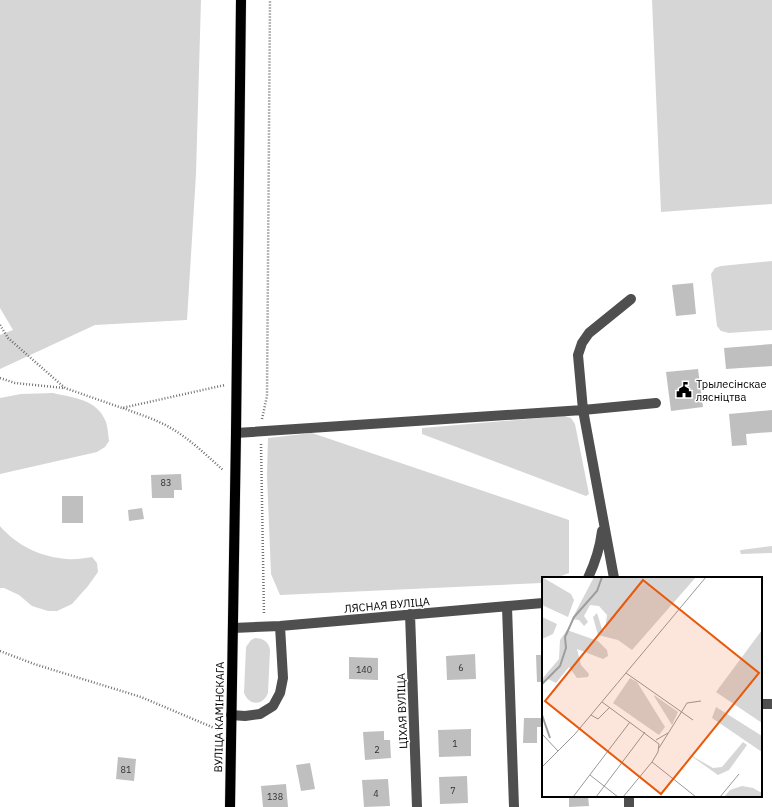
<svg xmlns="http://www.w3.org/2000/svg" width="772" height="807" viewBox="0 0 772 807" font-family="'IBM Plex Sans',sans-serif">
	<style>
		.green { fill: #d6d6d6 }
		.building { fill: #bfbfbf }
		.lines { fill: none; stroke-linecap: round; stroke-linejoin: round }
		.major-casing { stroke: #dbdbdb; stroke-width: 11 }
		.path { stroke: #717171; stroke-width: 2.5; stroke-dasharray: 1 2; stroke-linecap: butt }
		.minor { stroke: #4f4f4f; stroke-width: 10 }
		.major { stroke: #000; stroke-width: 10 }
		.labels { text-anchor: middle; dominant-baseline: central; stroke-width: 3; stroke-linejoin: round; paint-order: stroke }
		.number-label { font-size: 9px; fill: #303030 }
		.poi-label { font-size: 11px; fill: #000; stroke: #fff; text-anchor: start }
		.street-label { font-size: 11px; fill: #000; stroke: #fff }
		.inset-river { fill: none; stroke: #9d9d9d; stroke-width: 2 }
		.inset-road { fill: none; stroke: #999; stroke-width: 1 }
		.view { fill: #e8590c; fill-opacity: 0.15; stroke: #e8590c; stroke-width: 2 }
		.inset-edge { fill: none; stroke: #000; stroke-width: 2 }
	</style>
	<rect width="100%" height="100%" fill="#fff"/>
	<path class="green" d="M0 0H201L196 174 187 320 95 325 0 369V335L13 330 0 308Z
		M652 0H772V204L661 212Z
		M772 261V330L729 333 721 331 717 326 711 274 715 268 721 266Z
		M53 393C74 398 97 399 106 422 108 428 108 435 109 441L105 447 97 452 0 474V398L21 394Z
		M564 416 571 418 575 424 589 494 586 496 422 434V428Z
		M312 433 569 520V573L556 578H543V583H542L280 595 271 574 267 475 268 438Z
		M0 526C17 546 41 557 67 559 75 560 84 558 92 557L97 563 98 572 88 586 72 604 57 611H48L32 606 19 595 4 588H0Z
		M772 546V553L741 554 740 551 741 550Z
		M255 638C263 638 269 642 270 650L268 693C263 706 249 706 244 693L246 647 251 640Z"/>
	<path class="building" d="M693 283 696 314 676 316 672 285Z
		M772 344V366L726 369 724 348Z
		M698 369 703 407 671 411 666 372Z
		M772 410V432L746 434 747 445 732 446 729 414Z
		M181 474 182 490H174V498H152L151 475Z
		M62 496H83V523H62Z
		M142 508 144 519 129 521 128 510Z
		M475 654 476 679 447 680 446 656Z
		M536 655H543V682H537Z
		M349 657 378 658V680L349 679Z
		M524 718H543V727H537V743H523Z
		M471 729V756L439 757 438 730Z
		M384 731V740H390L391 758 365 760 363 732Z
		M118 757 136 759 134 781 116 779Z
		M310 763 315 789 301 791 296 765Z
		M467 776 468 803 440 804 439 777Z
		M388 779 390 806 364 807 362 780Z
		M286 784 288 807H263L261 786Z
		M569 796H588L589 806 569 807Z"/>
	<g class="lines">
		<defs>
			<path id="major" d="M230 807 236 433 241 0"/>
		</defs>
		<use href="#major" class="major-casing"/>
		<path class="path" d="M0 325 8 338 65 388 122 408 225 385
			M0 378 15 383 64 388
			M123 408C138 414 155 419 169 427 189 438 206 455 223 470
			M262 419 267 396 270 0
			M261 444 264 615
			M0 651 34 664 141 697 219 730"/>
		<path class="minor" d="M236 433 583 410 656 403
			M588 578C595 563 600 548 602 531
			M614 578 583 410 578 355 582 343 589 333 631 299
			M507 607 514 807
			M410 614 417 807
			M233 628 280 626 543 603
			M761 704H772
			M231 715 245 716 260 714 273 706 280 693 283 678 280 626
			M629 796V807"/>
		<use href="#major" class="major"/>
	</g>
	<defs>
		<symbol id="civic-bare" viewBox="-9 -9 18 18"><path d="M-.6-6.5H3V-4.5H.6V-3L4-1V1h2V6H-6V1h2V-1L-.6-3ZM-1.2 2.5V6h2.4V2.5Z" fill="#000" stroke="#fff" stroke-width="2.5" paint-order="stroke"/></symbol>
	</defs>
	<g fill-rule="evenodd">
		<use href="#civic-bare" x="673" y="379" width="22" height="22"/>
	</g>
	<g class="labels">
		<g class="number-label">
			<text x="166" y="482">83</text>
			<text x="461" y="667">6</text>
			<text x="364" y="669">140</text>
			<text x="455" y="743">1</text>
			<text x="377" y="749">2</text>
			<text x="126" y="769">81</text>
			<text x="453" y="790">7</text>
			<text x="376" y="793">4</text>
			<text x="275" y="796">138</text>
		</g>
		<g class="poi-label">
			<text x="696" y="384">Трылесінскае<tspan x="696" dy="13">лясніцтва</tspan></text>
		</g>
		<g class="street-label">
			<text transform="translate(387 605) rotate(-5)">ЛЯСНАЯ ВУЛІЦА</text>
			<text transform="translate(402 711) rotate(-92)">ЦІХАЯ ВУЛІЦА</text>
			<text transform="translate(219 717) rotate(-89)">ВУЛІЦА КАМІНСКАГА</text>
		</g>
	</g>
	<g transform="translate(542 577)">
		<rect width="220" height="220" fill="#fff"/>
		<path d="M0 0 29 17 32 23 26 40 0 28ZM52 0H154L90 73 76 63 56 58 51 40 55 36 60 52 63 54 65 38 57 29 48 28 42 39 46 45 42 49 37 43 30 42ZM0 40 15 47 11 57 0 62ZM25 53 56 64 65 73 66 79 61 82 35 72 39 88 47 97 46 100 35 101 27 90 14 106 6 102 0 108V102L17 82 18 63ZM220 53V146L174 115ZM88 101 95 105 123 150 117 158 71 126ZM112 118 136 135 130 148 112 119ZM174 130 220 159V175L170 141ZM201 165 205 168 187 193 176 198 145 176 171 191 180 190ZM200 209 211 211 220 216V220H182L188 213Z" fill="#d6d6d6"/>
		<path class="inset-river" d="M0 107 18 89 24 71 23 60 32 40 55 14 60 0M0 138 8 161"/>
		<path class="inset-road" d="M84 96 151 143M60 125 117 167 116 175 110 185 81 220M49 138 56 142 67 131M0 157 16 174M114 163 126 156M117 171 145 126 159 124M110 185 154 220M0 190 33 157 164 0M48 198 76 220M31 220 88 145M54 220 103 155M178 220 197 197"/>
		<path class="view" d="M101 3 217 96 119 217 3 124Z"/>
		<rect width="220" height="220" class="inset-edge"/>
	</g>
</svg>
